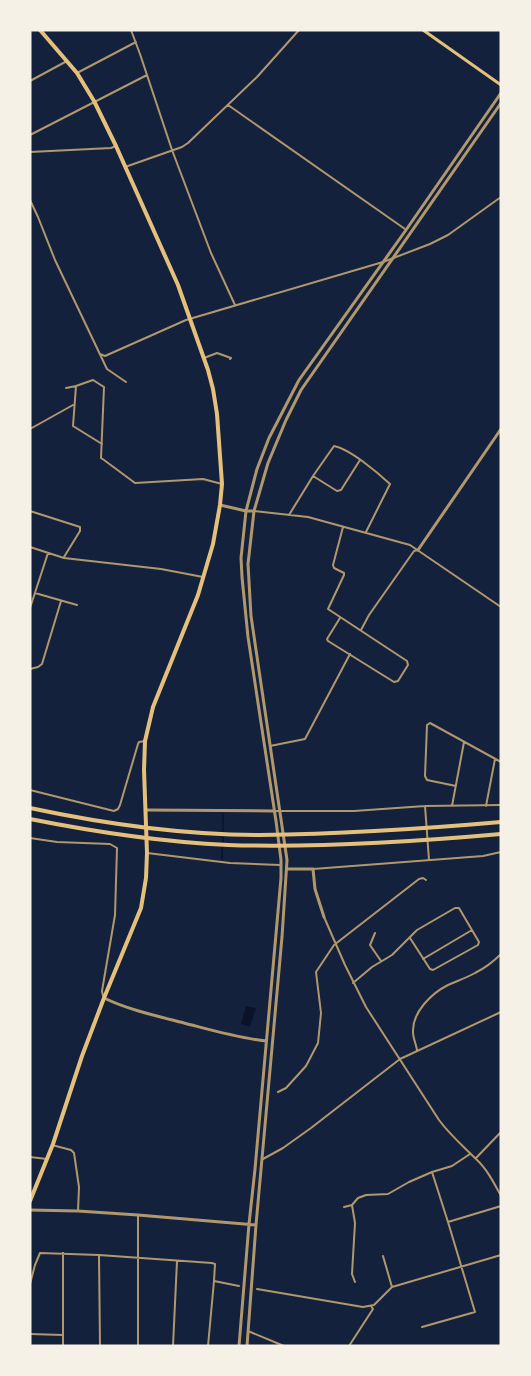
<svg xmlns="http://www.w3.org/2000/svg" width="531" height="1376" viewBox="0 0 531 1376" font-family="Montserrat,sans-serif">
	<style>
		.water { fill: #0b132b }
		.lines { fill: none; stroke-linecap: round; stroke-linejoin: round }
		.stream { stroke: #0b132b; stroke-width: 1.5 }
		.minor { stroke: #b1986c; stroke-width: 2 }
		.tertiary { stroke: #b1986c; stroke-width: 3 }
		.secondary { stroke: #e5c07b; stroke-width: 3 }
		.trunk { stroke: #e5c07b; stroke-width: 4 }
		.motorway { stroke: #e5c07b; stroke-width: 4 }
	</style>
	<rect width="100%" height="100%" fill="#14213d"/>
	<path class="water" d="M246 1006 256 1008 250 1027 241 1024Z"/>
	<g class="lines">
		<path class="stream" d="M223 831V814
			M222 859 223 836"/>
		<path class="minor" d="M131 30 140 54 172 150 211 253 235 305
			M77 73 136 42
			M30 81 67 61
			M228 105 405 229
			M30 135 147 75
			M30 152 111 148 116 146
			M125 167 182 147 188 143 257 77 299 30
			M30 200 38 217 55 260 107 369 126 382
			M100 354 105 356 186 320 383 262 430 244 448 235 501 197
			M204 358 217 353 231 358 230 359
			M66 388 76 386
			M30 429 73 405
			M102 444 73 426 76 386 93 380 104 387 101 458 104 460 135 483 203 479 222 484
			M313 476 337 491 341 490 360 460
			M30 511 80 527V531L64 557
			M254 511 308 517 410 545 501 607
			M289 515 313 476 334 446C350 449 378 473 390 484L366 532
			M30 547 64 558 161 569 203 577
			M35 593 77 605
			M30 608 48 553
			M340 618 327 639 328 641 394 682 398 681 408 665 407 661 328 609 344 575V573L334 568 333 565 343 527
			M361 630 369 615 414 551 418 550
			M30 669 38 667 42 664 61 601
			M270 746 305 739 350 654
			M456 786 427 780 425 776 427 725 430 723 501 762
			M30 790 114 811 118 809 120 805 138 744 139 742 145 741
			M425 806 429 860
			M452 806 464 742
			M486 806 495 759
			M274 811H354L425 806 501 805
			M30 838 57 842 110 844 117 848 115 915 102 991 103 996
			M147 853 230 863 280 865
			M313 869 483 856 501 852
			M324 917 345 965 366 1007 439 1120C450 1135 463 1146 476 1159 487 1169 494 1183 501 1196
			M375 933 370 945 381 961
			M423 959 472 930
			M353 983 372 967 392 955 417 930 455 908H459L479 942 478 945 433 970 430 969 410 938
			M417 1050C416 1044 413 1038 413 1032 412 1012 432 993 448 985 457 981 466 978 475 973 485 968 493 962 501 954
			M278 1092 286 1088 306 1066 318 1043 321 1013 316 972 334 945 419 879 423 878 426 880
			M52 1145 71 1150 74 1153 79 1187 78 1211
			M30 1157 47 1159
			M476 1158 501 1132
			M263 1159 283 1148 311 1128 400 1059 501 1012
			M352 1205 355 1223 352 1274 355 1282
			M344 1207 352 1205 358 1198 366 1195 388 1194 409 1182 432 1172
			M448 1222 432 1172 452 1166 470 1154
			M99 1255 100 1346
			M383 1256 392 1287
			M30 1284 35 1265 40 1253 99 1255 212 1263 215 1264 214 1281
			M257 1289 363 1307 374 1305 392 1287 501 1255
			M422 1327 475 1312 448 1222 501 1206
			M248 1331 284 1346
			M30 1334 63 1335
			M63 1346V1253
			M138 1346V1215
			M173 1346 177 1261
			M208 1346 214 1281 239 1286
			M349 1346 373 1309 371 1306"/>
		<path class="tertiary" d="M220 505 246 511H254
			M418 550 501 429
			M146 810 274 811
			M287 860 251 616 248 564 254 511 268 463 286 420 301 390 501 103
			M287 869H313L315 889 324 917
			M104 998C129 1010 157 1016 184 1023 211 1030 238 1038 266 1041
			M30 1210 78 1211 138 1215 256 1225
			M239 1346 249 1224 255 1169 281 878V860L276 821 248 637 242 577 241 558 246 511 257 469 269 438 299 380 406 230 501 93
			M247 1346 256 1225 282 937 287 860"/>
		<path class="secondary" d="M423 30 501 85"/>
		<path class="trunk" d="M30 1201 53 1144 82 1056 104 998 141 908 146 878 147 853 144 770 145 741 153 707 198 595 213 544 220 505 222 484 217 414 213 389 208 370 178 285 116 146 94 101 77 73 40 30"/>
		<path class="motorway" d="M30 808C105 824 183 835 260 835 341 834 421 829 501 822
			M30 819C95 832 162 842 228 845 319 848 411 842 501 834"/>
	</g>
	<rect width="531" height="1376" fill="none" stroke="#f6f1e7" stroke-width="63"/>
</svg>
